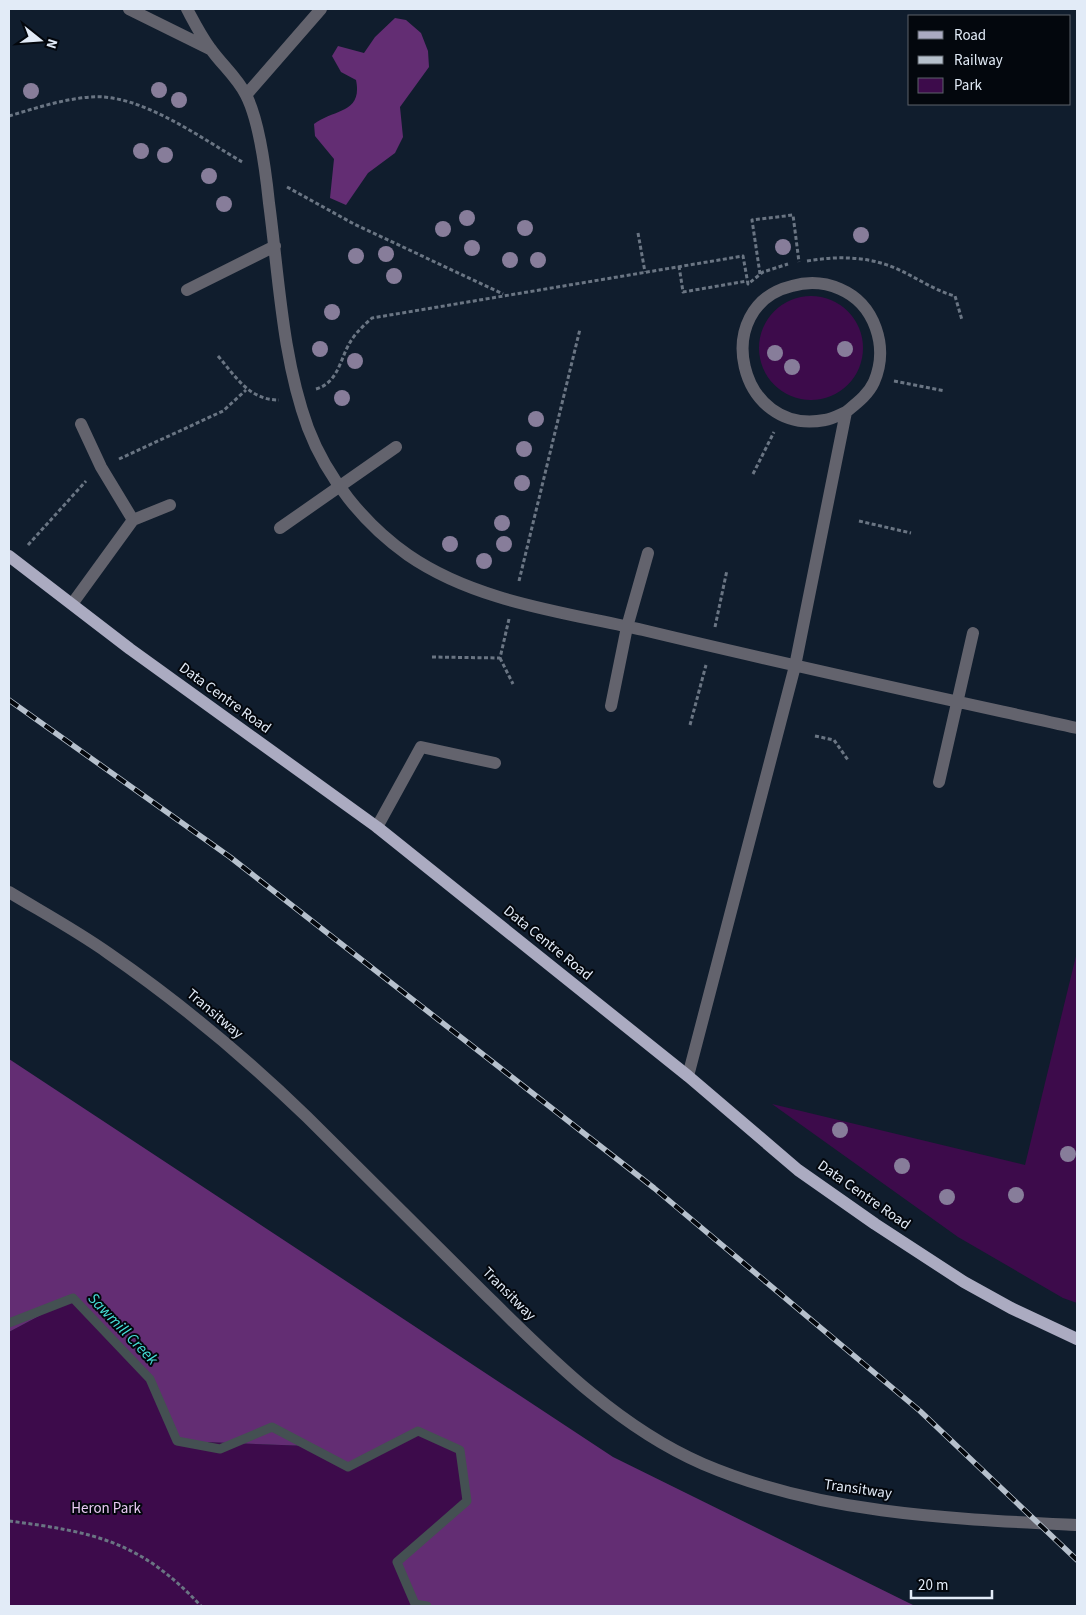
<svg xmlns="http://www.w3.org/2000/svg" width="1086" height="1615" viewBox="0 0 1086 1615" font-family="'Source Sans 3',sans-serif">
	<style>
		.green { fill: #3d0b4b }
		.forest { fill: #632d73 }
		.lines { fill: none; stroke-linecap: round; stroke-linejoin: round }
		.stream { stroke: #445052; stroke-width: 9 }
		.path { stroke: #6a7583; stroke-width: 3; stroke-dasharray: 4 2.5; stroke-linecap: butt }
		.minor { stroke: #63636d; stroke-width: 12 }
		.major { stroke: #ababc1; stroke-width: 12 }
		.rail-casing { stroke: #b6c0cc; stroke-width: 5.5 }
		.rail { stroke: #03070d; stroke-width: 4; stroke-dasharray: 11; stroke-linecap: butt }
		.tree { fill: #877d9a }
		.labels { text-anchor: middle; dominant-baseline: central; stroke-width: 4; stroke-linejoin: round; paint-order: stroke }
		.street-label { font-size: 15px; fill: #e2ebf7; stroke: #03070d }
		.park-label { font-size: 15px; fill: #e9cbf3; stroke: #03070d }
		.water-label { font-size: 16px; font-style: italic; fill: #46ded7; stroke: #03070d }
	</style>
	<rect width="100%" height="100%" fill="#101d2d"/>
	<path class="green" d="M759 348a52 52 0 1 1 104 0a52 52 0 1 1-104 0Z
		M1077 952V1303L1063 1298 958 1237 772 1104 1025 1165Z
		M73 1298 150 1379 177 1441 309 1446 348 1467 418 1431 460 1450 467 1501 397 1562 415 1604 427 1606H9V1332Z"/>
	<path class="forest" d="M395 18 406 20 421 33 428 51 429 67 400 107 403 137 395 153 368 173 346 205 330 198 334 159 315 136 314 124C333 109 363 114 356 80L341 72 332 56 338 46 364 53 375 37Z
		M9 1059 613 1457 915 1606H427L415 1604 397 1562 467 1501 459 1450 418 1431 348 1467 308 1446 177 1441 150 1379 73 1298 9 1332Z"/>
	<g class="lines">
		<path class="stream" d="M9 1323 73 1298 150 1379 177 1441 220 1449 272 1427 348 1467 418 1431 460 1450 467 1501 397 1562 415 1604 427 1606"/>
		<path class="path" d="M9 116C36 108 63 99 91 97 141 93 202 139 244 163
			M287 187 354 224 503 294
			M638 233 645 272
			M807 261C837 256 867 256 895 268 916 277 933 290 955 296L962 320
			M679 266 683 292 747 281
			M760 274 752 220 793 215 799 262
			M218 356C236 377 249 400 279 400
			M894 381 945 391
			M316 389C336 383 339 365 347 348 353 335 362 327 372 318L743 256 748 284 763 272 788 264
			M119 459 223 411 246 390
			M753 474 774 432
			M859 521 911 533
			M28 545 86 481
			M519 581 580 329
			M715 627 727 570
			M432 657 500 658 509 619
			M500 658 513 684
			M690 725 706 665
			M815 736 834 740 848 760
			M9 1521C94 1532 140 1541 201 1606"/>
		<path class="minor" d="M129 9 210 49
			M187 9C194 22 201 36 210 48 221 64 237 77 246 95 259 120 266 174 269 203 279 278 282 357 308 428 327 478 364 524 408 555 476 602 564 612 643 630 788 665 932 696 1077 728
			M246 95 321 9
			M187 290 275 246
			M81 424 101 467 133 520
			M280 528 396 447
			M72 604 133 520 170 505
			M611 706 627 627 648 553
			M939 782 973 633
			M377 827 421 747 495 763
			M9 892C42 912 77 931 108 953 179 1002 245 1057 307 1117 365 1174 423 1232 481 1290 547 1355 617 1427 703 1464 820 1514 952 1519 1077 1525
			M688 1076 795 666 846 412C857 403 868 395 874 382 889 347 875 304 840 289 824 282 809 281 792 286 709 306 738 437 825 420 832 419 839 415 846 412"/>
		<path class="major" d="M9 556 130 649 377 827 688 1076 798 1170 875 1224 964 1282 1011 1308 1077 1339"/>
		<defs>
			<path id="rail" d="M9 700 230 857 654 1188 920 1411 1077 1560"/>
		</defs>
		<use href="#rail" class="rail-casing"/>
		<use href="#rail" class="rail"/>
	</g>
	<g class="tree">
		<circle cx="159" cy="90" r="8"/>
		<circle cx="31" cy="91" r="8"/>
		<circle cx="179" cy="100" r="8"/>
		<circle cx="141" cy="151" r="8"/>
		<circle cx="165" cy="155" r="8"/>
		<circle cx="209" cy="176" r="8"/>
		<circle cx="224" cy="204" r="8"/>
		<circle cx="467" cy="218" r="8"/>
		<circle cx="525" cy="228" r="8"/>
		<circle cx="443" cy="229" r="8"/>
		<circle cx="861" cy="235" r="8"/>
		<circle cx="783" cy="247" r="8"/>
		<circle cx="472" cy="248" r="8"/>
		<circle cx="386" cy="254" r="8"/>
		<circle cx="356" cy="256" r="8"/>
		<circle cx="510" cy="260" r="8"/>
		<circle cx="538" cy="260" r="8"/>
		<circle cx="394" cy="276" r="8"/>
		<circle cx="332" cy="312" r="8"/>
		<circle cx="320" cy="349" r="8"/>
		<circle cx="845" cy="349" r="8"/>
		<circle cx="775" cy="353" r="8"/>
		<circle cx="355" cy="361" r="8"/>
		<circle cx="792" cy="367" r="8"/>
		<circle cx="342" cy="398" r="8"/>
		<circle cx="536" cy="419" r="8"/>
		<circle cx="524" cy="449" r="8"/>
		<circle cx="522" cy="483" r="8"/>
		<circle cx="502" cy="523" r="8"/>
		<circle cx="450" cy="544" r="8"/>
		<circle cx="504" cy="544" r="8"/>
		<circle cx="484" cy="561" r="8"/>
		<circle cx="840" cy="1130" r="8"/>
		<circle cx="1068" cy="1154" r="8"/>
		<circle cx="902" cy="1166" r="8"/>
		<circle cx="1016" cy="1195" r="8"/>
		<circle cx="947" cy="1197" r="8"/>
	</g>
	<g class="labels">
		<g class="street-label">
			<text transform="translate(225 698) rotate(36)">Data Centre Road</text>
			<text transform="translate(548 943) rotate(39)">Data Centre Road</text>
			<text transform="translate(215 1014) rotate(40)">Transitway</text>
			<text transform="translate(864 1195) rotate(35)">Data Centre Road</text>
			<text transform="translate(509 1294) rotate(45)">Transitway</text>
			<text transform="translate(858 1489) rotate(8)">Transitway</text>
		</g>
		<g class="park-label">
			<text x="106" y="1508">Heron Park</text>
		</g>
		<g class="water-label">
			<text transform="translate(123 1329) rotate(46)">Sawmill Creek</text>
		</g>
	</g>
	<rect width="1086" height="1615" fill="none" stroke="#e2ebf7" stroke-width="20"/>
	<rect x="908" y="15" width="162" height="90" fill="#03070d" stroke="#5c626b"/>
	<rect x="918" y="31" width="25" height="8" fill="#ababc1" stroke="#5c626b"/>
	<text x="954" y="40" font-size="15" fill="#e2ebf7">Road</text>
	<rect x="918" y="56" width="25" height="8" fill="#b6c0cc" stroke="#5c626b"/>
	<text x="954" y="65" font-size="15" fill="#e2ebf7">Railway</text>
	<rect x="918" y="78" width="25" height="15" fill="#3d0b4b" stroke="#5c626b"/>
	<text x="954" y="90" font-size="15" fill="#e2ebf7">Park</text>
	<g transform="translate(40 40) rotate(107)" stroke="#03070d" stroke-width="4" paint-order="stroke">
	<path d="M0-4L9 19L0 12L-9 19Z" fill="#e2ebf7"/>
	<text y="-8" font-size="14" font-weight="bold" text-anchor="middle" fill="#e2ebf7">N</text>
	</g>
	<path d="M911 1590v8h81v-8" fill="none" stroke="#e2ebf7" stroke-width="2.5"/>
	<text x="918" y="1590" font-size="15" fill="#e2ebf7" stroke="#03070d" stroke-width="4" paint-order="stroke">20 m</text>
</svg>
